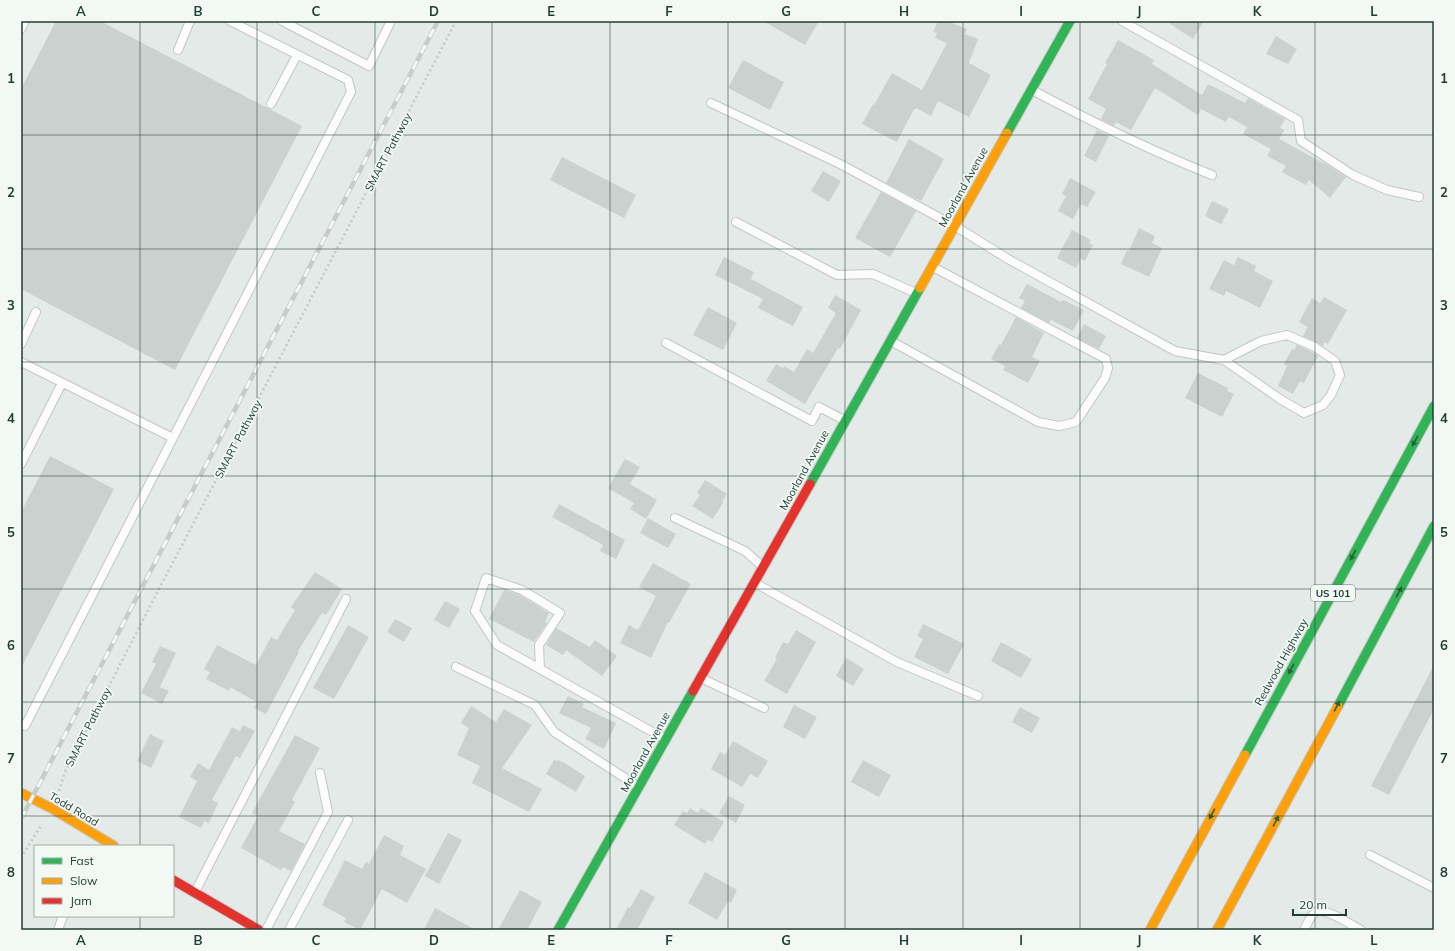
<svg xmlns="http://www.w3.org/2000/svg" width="1455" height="951" viewBox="0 0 1455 951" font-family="Mulish,sans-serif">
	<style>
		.building { fill: #cbd1ce }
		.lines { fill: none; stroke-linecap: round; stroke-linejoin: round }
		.lane-casing { stroke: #c1c7c4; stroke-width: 10 }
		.fast-casing { stroke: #c0c7c4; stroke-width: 11 }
		.slow-casing { stroke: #c0c7c4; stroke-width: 11 }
		.jam-casing { stroke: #c0c7c4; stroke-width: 11 }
		.path { stroke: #c1cac5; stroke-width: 2.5; stroke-dasharray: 2 3; stroke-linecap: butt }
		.lane { stroke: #fbfcfb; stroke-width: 8 }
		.fast { stroke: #30b455; stroke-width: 9 }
		.slow { stroke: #ff9f0a; stroke-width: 9 }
		.jam { stroke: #e5322d; stroke-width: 9 }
		.rail-casing { stroke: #c7cbc9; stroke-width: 4.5 }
		.rail { stroke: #f2f9f5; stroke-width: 3; stroke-dasharray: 9; stroke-linecap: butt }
		.oneway { fill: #26613f }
		.grid { fill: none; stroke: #213e35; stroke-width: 1; stroke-opacity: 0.55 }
		.labels { text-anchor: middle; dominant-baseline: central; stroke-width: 3.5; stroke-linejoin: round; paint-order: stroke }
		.shield { fill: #f2f9f5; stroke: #60766f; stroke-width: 1 }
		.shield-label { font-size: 10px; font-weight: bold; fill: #213e35 }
		.street-label { font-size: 11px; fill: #213e35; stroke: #f2f9f5 }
		.neatline { fill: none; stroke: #213e35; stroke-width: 1.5 }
		.grid-label { font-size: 13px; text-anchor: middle; font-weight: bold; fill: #213e35 }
	</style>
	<rect width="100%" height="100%" fill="#e4eae7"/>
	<path class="building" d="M56 21H100L302 126 175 370 21 289V89Z
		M763 21H819L805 45Z
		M938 21H947L967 29 965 34 978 39 969 63 991 75 969 117 938 101 931 116 916 108 915 110 914 109 897 142 862 124 873 104 874 105 892 73 922 90 947 43 935 38 937 33 933 32Z
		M1166 21H1204L1193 39Z
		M1276 36 1297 49 1288 64 1266 54Z
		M1118 40 1154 60 1152 64 1202 95 1208 84 1245 103 1248 98 1276 114 1285 119 1280 128 1284 130 1279 139 1329 166 1346 177 1330 198 1309 180 1306 185 1282 172 1286 166 1267 156 1271 149 1243 134 1247 127 1229 117 1226 122 1201 109 1198 115 1155 88 1131 130 1116 122 1114 126 1101 119 1106 109 1088 99 1107 64 1105 63Z
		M743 60 784 82 770 110 728 88Z
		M1097 130 1109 136 1096 162 1084 156Z
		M909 139 944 159 921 201 886 183Z
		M562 157 636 195 624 218 550 180Z
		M823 171 841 181 829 202 811 191Z
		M1070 178 1096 192 1087 207 1081 204 1073 219 1058 211 1066 196 1062 194Z
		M881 192 916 211 890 257 855 238Z
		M1212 201 1229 209 1221 224 1205 216Z
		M1139 228 1155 236 1152 243 1162 248 1149 277 1121 264 1127 250 1129 251Z
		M1072 230 1091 240 1089 243 1093 245 1085 261 1081 259 1076 268 1057 258Z
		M724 257 754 272 751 279 803 307 793 326 758 308 763 299 715 275Z
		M1238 257 1256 266 1254 271 1273 281 1260 308 1226 291 1224 296 1209 289 1224 260 1234 265Z
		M1027 284 1061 302 1063 300 1084 310 1073 331 1051 320 1049 323 1021 308 1025 301 1019 298Z
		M835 295 861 310 840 349 838 348 805 404 766 381 776 364 783 368 784 366 794 372 807 349 813 353 836 313 828 308Z
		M1324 297 1347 310 1328 344 1325 342 1323 346 1303 336 1308 327 1299 322 1312 298 1320 303Z
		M708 307 737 323 723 350 693 335Z
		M1016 317 1044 333 1032 357 1040 361 1028 383 1003 370 1005 366 991 359 999 344 1001 345Z
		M1084 324 1106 336 1099 349 1077 338Z
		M1297 345 1312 352 1318 356 1304 383 1300 381 1293 394 1278 386 1287 366 1284 364 1292 349 1294 350Z
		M1198 373 1228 388 1227 391 1234 394 1222 417 1185 398Z
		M50 456 114 489 21 668V512Z
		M625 459 640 467 630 484 657 500 646 519 630 509 634 503 608 488Z
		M705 480 727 494 722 502 723 503 713 519 692 506 700 495 697 493Z
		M559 504 625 540 616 559 600 551 603 545 552 517Z
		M648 518 676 534 668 548 640 533Z
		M653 563 691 584 669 623 668 622 651 658 620 643 629 625 638 630 656 596 639 587Z
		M315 572 342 589 326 615 322 613 298 651 299 652 266 714 254 708 257 702 230 687 229 691 206 679 210 672 204 669 217 645 256 665 271 637 277 640 295 610 291 607Z
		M504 590 520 595 549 613 545 622 547 623 534 642 489 619Z
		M445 601 460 609 449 628 434 620Z
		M395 619 412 628 404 642 387 632Z
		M923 624 964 644 948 674 914 657 923 639 917 636Z
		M348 625 369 637 334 699 313 688Z
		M556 628 590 647 595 640 617 656 602 676 566 650 563 655 546 645Z
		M796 630 816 642 787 694 764 681 777 659 775 658 783 642 788 644Z
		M1001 642 1032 659 1021 678 991 661Z
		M160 646 176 653 160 687 169 691 162 704 141 693 156 664 152 662Z
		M846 658 864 669 853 686 836 676Z
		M1434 665V709L1389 795 1371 786Z
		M568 696 584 704 582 707 616 723 604 749 585 739 591 728 559 713Z
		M794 705 817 717 805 739 783 727Z
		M471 706 496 722 504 709 532 725 502 768 542 789 529 812 472 783 480 766 457 755 469 728 461 723Z
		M1020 707 1040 718 1032 733 1012 722Z
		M243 725 255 731 240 758 236 756 212 800 218 803 209 823 204 821 201 828 179 817 197 781 190 777 198 763 209 770 232 727 240 731Z
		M150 734 164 741 151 768 137 761Z
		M295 735 320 748 292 800 295 802 279 831 305 844 291 871 283 867 281 870 241 848 258 816 252 813Z
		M733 741 768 761 758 778 750 774 742 787 711 769 720 752 725 755Z
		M554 760 557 761V760L563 762 585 776 576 792 546 774Z
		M863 760 891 775 879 797 851 782Z
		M729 796 745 805 736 823 719 813Z
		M690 808 698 813 701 808 724 822 712 842 708 840 705 844 674 825 683 811 687 813Z
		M448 833 462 840 439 884 425 876Z
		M384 835 404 846 400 855 426 869 407 903 382 889 360 930 344 922 346 918 322 905 345 860 362 869 366 862 369 864Z
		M705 872 737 890 731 903 728 901 717 920 688 903Z
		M641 889 655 897 637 930H616L628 907 630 908Z
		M520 890 542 902 527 930H498Z
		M435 908 476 930H424Z"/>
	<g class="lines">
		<defs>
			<path id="lane" d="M282 21 369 66 391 21
				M1122 21 1298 120 1301 141 1353 175 1387 190 1419 197
				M21 29 25 21
				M178 50 190 21
				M1032 90C1092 122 1149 150 1212 175
				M711 103 840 164 955 226 1008 259 1175 351 1224 360 1280 399 1304 413 1323 405 1331 395 1340 375 1335 361 1315 347 1287 335 1261 341 1224 360
				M271 104 297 55
				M736 222 837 275 873 274 916 293
				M891 341 1038 422 1059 426 1076 422 1105 378 1108 368 1106 359 933 267
				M666 343 812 421 819 407 844 420
				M21 344 36 312
				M21 362 173 438 351 92 348 80 230 21
				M21 464 62 383
				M675 518 745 551 762 566
				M755 583 897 662 978 696
				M456 667 535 705 554 732 639 787
				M540 669 539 645 560 613 522 590 486 578 475 611 497 645 665 739
				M701 678 764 708
				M21 724 25 726 173 438
				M1370 855 1434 888
				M195 892 346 599
				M58 930 63 916
				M266 930 328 812 320 773
				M289 930 348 820
				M1304 930C1307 925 1310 915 1316 912 1325 907 1351 925 1361 930"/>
			<path id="fast" d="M1007 133 1070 21
				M810 484 920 288
				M1338 706 1434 526
				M1245 755 1434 406
				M558 930 693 691"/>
			<path id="slow" d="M920 288 1007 133
				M21 793 51 808 114 846
				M1150 930 1245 755
				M1217 930 1338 706"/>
			<path id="jam" d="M693 691 810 484
				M173 880 259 930"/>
		</defs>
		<use href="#lane" class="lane-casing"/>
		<use href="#fast" class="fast-casing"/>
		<use href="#slow" class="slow-casing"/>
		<use href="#jam" class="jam-casing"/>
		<path class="path" d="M59 791 65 772 146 614 456 21
			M21 858 42 824"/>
		<use href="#lane" class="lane"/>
		<use href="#fast" class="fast"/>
		<use href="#slow" class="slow"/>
		<use href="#jam" class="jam"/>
		<defs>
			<path id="rail" d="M21 819 438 21"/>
		</defs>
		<use href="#rail" class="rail-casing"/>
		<use href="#rail" class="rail"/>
	</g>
	<defs><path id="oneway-solid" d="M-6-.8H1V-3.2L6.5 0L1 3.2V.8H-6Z"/></defs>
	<g class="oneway">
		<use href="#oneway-solid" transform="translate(1415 441) rotate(119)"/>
		<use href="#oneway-solid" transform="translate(1353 555) rotate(119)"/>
		<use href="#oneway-solid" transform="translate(1399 592) rotate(-62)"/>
		<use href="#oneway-solid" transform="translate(1291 669) rotate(119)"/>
		<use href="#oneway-solid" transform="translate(1337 706) rotate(-62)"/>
		<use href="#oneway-solid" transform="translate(1212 814) rotate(118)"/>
		<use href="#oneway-solid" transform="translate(1276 821) rotate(-62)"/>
	</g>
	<path class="grid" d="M140 21V846M257 21V930M375 21V930M492 21V930M610 21V930M728 21V930M845 21V930M963 21V930M1080 21V930M1198 21V930M1315 21V930M21 135H1434M21 249H1434M21 362H1434M21 476H1434M21 589H1434M21 702H1434M21 816H1434M140 916V930"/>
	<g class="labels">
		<rect class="shield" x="1311" y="585" width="44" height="16" rx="3"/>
		<g class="shield-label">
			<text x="1333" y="593">US 101</text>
		</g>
		<g class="street-label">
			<text transform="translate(388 152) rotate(-62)">SMART Pathway</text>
			<text transform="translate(963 187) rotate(-61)">Moorland Avenue</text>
			<text transform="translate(238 439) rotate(-62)">SMART Pathway</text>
			<text transform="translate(804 470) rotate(-61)">Moorland Avenue</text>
			<text transform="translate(1281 662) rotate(-61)">Redwood Highway</text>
			<text transform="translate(88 727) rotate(-63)">SMART Pathway</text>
			<text transform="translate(645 752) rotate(-61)">Moorland Avenue</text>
			<text transform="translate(74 809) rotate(31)">Todd Road</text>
		</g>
	</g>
	<rect width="1455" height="951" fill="none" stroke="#f2f9f5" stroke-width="44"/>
	<rect x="34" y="845" width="140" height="72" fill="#f2f9f5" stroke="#9eaea8"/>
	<rect x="42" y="858" width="20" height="6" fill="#30b455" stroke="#9eaea8"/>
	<text x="70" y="865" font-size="12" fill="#213e35">Fast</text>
	<rect x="42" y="878" width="20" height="6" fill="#ff9f0a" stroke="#9eaea8"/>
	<text x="70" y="885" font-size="12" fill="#213e35">Slow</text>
	<rect x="42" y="898" width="20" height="6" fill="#e5322d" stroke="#9eaea8"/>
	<text x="70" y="905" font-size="12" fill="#213e35">Jam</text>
	<path d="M1293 909v6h53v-6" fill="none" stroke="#213e35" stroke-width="2"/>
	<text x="1299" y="909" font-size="12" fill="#213e35" stroke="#f2f9f5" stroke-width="3" paint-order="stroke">20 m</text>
	<rect x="22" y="22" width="1411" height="907" class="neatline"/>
	<g class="grid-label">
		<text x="81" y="16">A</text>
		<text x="198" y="16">B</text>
		<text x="316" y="16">C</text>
		<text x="434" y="16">D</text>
		<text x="551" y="16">E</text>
		<text x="669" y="16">F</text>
		<text x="786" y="16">G</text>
		<text x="904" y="16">H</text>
		<text x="1021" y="16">I</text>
		<text x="1139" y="16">J</text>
		<text x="1257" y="16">K</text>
		<text x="1374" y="16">L</text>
		<text x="11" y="83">1</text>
		<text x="1444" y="83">1</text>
		<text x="11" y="197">2</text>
		<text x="1444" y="197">2</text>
		<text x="11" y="310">3</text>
		<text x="1444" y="310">3</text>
		<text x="11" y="423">4</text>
		<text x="1444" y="423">4</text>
		<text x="11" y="537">5</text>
		<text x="1444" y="537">5</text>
		<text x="11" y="650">6</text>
		<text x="1444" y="650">6</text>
		<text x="11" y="763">7</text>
		<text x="1444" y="763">7</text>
		<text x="11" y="877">8</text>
		<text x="1444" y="877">8</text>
		<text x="81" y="945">A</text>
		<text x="198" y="945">B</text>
		<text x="316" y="945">C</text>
		<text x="434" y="945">D</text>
		<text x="551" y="945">E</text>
		<text x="669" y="945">F</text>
		<text x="786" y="945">G</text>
		<text x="904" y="945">H</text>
		<text x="1021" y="945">I</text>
		<text x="1139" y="945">J</text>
		<text x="1257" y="945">K</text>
		<text x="1374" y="945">L</text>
	</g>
</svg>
